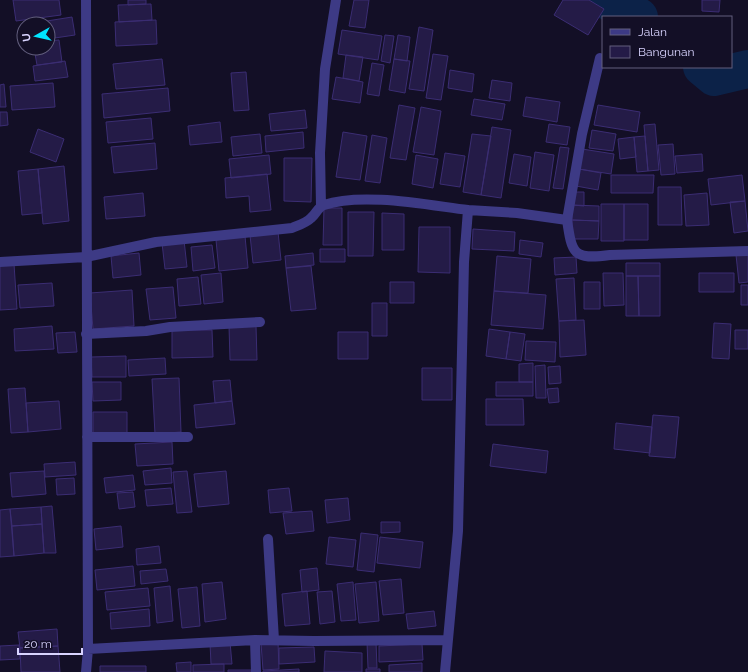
<svg xmlns="http://www.w3.org/2000/svg" width="748" height="672" viewBox="0 0 748 672" font-family="Raleway,sans-serif">
	<style>
		.lines { fill: none; stroke-linecap: round; stroke-linejoin: round }
		.river { stroke: #0c2248; stroke-width: 38 }
		.building { fill: #241b47; stroke: #3b2d73 }
		.minor { stroke: #3d3a85; stroke-width: 10 }
	</style>
	<rect width="100%" height="100%" fill="#130f26"/>
	<g class="lines">
		<path class="river" d="M606 0 639 17
			M702 67 714 77 748 69"/>
	</g>
	<path class="building" d="M13 0H59L61 15 16 21Z
		M128 0H146V4L128 5Z
		M354 0H369L365 28 349 26Z
		M563 0H589L604 9 588 35 554 15Z
		M702 0H720L719 12 702 11Z
		M151 4 152 20 119 22 118 5Z
		M72 17 75 35 48 39V24H28Z
		M156 20 157 44 116 46 115 22Z
		M419 27 433 30 424 91 409 89Z
		M342 30 382 36 378 60 338 54Z
		M385 35 394 36 390 63 381 61Z
		M398 35 410 37 407 61 394 59Z
		M59 40 62 62 37 65 34 48H48V41Z
		M433 54 448 56 441 100 426 98Z
		M346 55 363 57 359 81 343 78Z
		M162 59 165 85 116 89 113 64Z
		M394 59 410 61 405 93 389 90Z
		M65 61 68 77 35 81 33 66Z
		M372 63 384 65 379 96 367 94Z
		M450 70 474 74 472 92 448 88Z
		M246 72 249 110 234 111 231 73Z
		M336 77 363 82 360 103 332 99Z
		M492 80 512 83 510 101 489 98Z
		M53 83 55 107 12 110 10 86Z
		M4 84 6 107H0V85Z
		M168 88 170 111 104 118 102 94Z
		M526 97 560 102 557 122 523 116Z
		M474 99 505 104 502 120 471 115Z
		M399 105 415 108 406 160 390 158Z
		M598 105 640 112 637 132 594 125Z
		M421 107 441 111 434 155 413 152Z
		M305 110 307 128 271 131 269 114Z
		M0 112H7L8 125 0 126Z
		M151 118 153 139 108 143 106 122Z
		M220 122 222 142 190 145 188 126Z
		M549 124 570 127 567 145 546 142Z
		M655 124 659 170 648 171 644 125Z
		M492 127 511 130 501 198 481 195Z
		M38 129 64 139 56 162 30 152Z
		M592 130 616 134 613 151 589 148Z
		M303 132 304 148 266 152 265 136Z
		M343 132 367 136 360 180 336 177Z
		M260 134 262 153 233 156 231 137Z
		M472 134 491 136 481 195 463 192Z
		M372 135 387 138 380 183 365 181Z
		M645 136 648 171 637 172 634 137Z
		M634 137 636 157 620 159 618 139Z
		M155 143 157 169 114 173 111 147Z
		M673 144 675 174 661 175 658 145Z
		M560 147 569 148 563 189 553 188Z
		M582 149 614 154 611 174 579 169Z
		M535 152 554 155 549 191 530 188Z
		M445 153 465 156 460 187 440 184Z
		M514 154 531 157 527 186 509 183Z
		M702 154 703 171 677 173 675 156Z
		M269 155 271 174 231 178 229 159Z
		M416 155 438 159 433 188 412 184Z
		M284 158H312L311 202 284 201Z
		M64 166 69 221 43 224 38 169Z
		M38 169 42 213 22 215 18 171Z
		M579 169 601 173 598 190 576 186Z
		M267 174 271 210 250 212 249 196 226 198 225 178Z
		M611 175H654L653 193H611Z
		M742 175 745 201 711 205 708 179Z
		M658 187H681L682 225H658Z
		M572 192H584V206L572 205Z
		M143 193 145 216 106 219 104 197Z
		M707 193 709 225 686 226 684 195Z
		M745 201 748 231 734 233 730 202Z
		M601 204H624V241H601Z
		M624 204H648V240H624Z
		M572 205 599 206V221L572 220Z
		M324 208H342V245H323Z
		M348 212H374L373 256H348Z
		M382 213 404 214V250H382Z
		M572 220 599 221 598 239H572Z
		M419 227H450V273L418 272Z
		M473 229 515 232 514 251 472 249Z
		M278 232 281 260 253 263 250 235Z
		M245 236 248 268 219 271 216 240Z
		M184 240 187 267 165 269 162 243Z
		M520 240 543 243 541 257 519 254Z
		M212 245 215 268 193 271 191 247Z
		M320 249H345V262H320Z
		M139 253 141 275 113 278 111 256Z
		M313 253 314 265 286 268 285 256Z
		M748 254V282L739 283 736 255Z
		M497 256 531 259 528 293 494 291Z
		M576 257 577 273 555 275 554 258Z
		M626 263H660V276H626Z
		M14 264 17 309 0 310V265Z
		M311 266 316 309 291 311 286 268Z
		M221 273 223 302 204 304 201 275Z
		M603 273H623L624 305 604 306Z
		M699 273H734V292H699Z
		M626 276H638L639 316H626Z
		M638 276H660V316H639Z
		M198 277 201 304 179 306 177 279Z
		M574 278 576 320 559 321 556 279Z
		M390 282H414V303H390Z
		M584 282H600V309H584Z
		M52 283 54 306 20 308 18 285Z
		M741 285H748V305H741Z
		M173 287 176 318 150 320 146 289Z
		M132 290 134 326 93 329 90 293Z
		M494 291 546 295 543 329 491 325Z
		M372 303H387V336H372Z
		M584 320 586 355 560 357 559 321Z
		M714 323 731 324 729 359 712 358Z
		M52 326 54 349 15 351 14 329Z
		M229 326H256L257 360H230Z
		M489 329 510 332 506 359 486 356Z
		M172 330H212L213 357 172 358Z
		M735 330H748V349H735Z
		M75 332 77 352 58 353 56 333Z
		M338 332H368V359H338Z
		M510 332 525 334 521 361 506 359Z
		M526 341 556 342 555 362 525 360Z
		M126 356V377H92L91 357Z
		M165 358 166 374 129 376 128 360Z
		M533 363V382H519V364Z
		M545 365 546 398H536L535 366Z
		M560 366 561 383 549 384 548 367Z
		M422 368H452V400H422Z
		M179 378 181 432 155 434 152 379Z
		M230 380 232 401 215 403 213 381Z
		M92 382H121V400L93 401Z
		M496 382H533V396H496Z
		M25 388 28 432 11 433 8 389Z
		M558 388 559 402 549 403 547 389Z
		M486 399H523L524 425H486Z
		M59 401 61 429 28 432 26 403Z
		M232 401 235 424 196 428 194 405Z
		M93 412H127V433H93Z
		M653 415 679 417 675 458 649 456Z
		M616 423 652 427 650 453 614 449Z
		M172 442 173 464 137 466 135 444Z
		M493 444 548 451 546 473 490 466Z
		M75 462 76 475 45 477 44 464Z
		M171 468 172 483 145 485 143 471Z
		M44 471 46 494 12 497 10 473Z
		M187 471 192 512 177 513 173 472Z
		M226 471 229 504 198 507 194 474Z
		M133 475 135 490 106 493 104 478Z
		M74 478 75 494 57 495 56 479Z
		M171 488 173 504 147 506 145 490Z
		M289 488 292 511 270 513 268 490Z
		M133 492 135 507 119 509 117 493Z
		M348 498 350 520 327 523 325 500Z
		M52 506 56 553H44L41 507Z
		M41 507 42 524 12 526 10 509Z
		M10 509 14 556 0 557V510Z
		M312 511 314 531 286 534 283 513Z
		M381 522H400V532L381 533Z
		M42 524 44 553 14 556 12 526Z
		M121 526 123 547 96 550 94 529Z
		M361 533 378 535 374 572 357 570Z
		M329 537 356 540 353 567 326 564Z
		M380 537 423 542 420 568 377 563Z
		M159 546 161 563 137 565 136 549Z
		M133 566 135 586 97 590 95 570Z
		M317 568 319 590 302 592 300 570Z
		M166 569 168 581 141 584 140 571Z
		M401 579 404 613 383 615 379 581Z
		M222 582 226 619 205 622 202 584Z
		M353 582 356 620 341 621 337 584Z
		M376 582 379 621 359 623 355 584Z
		M170 586 173 621 157 623 154 588Z
		M197 587 200 626 182 628 178 589Z
		M148 588 150 606 107 610 105 592Z
		M307 591 310 624 285 626 282 594Z
		M332 591 335 622 320 624 317 592Z
		M149 609 150 626 111 629 110 613Z
		M434 611 436 626 408 629 406 614Z
		M57 629 58 646 20 648 18 632Z
		M230 642 232 664H211L210 643Z
		M278 642 279 669 263 670 261 643Z
		M367 642H376L377 668H368Z
		M422 644 423 660 379 662V646Z
		M19 645 20 659 0 660V646Z
		M58 646 60 672H21L20 648Z
		M314 647 315 662 279 664V648Z
		M325 651 362 653V672H324Z
		M191 662V672H177L176 663Z
		M422 663V672H389V665Z
		M224 664V672H193V665Z
		M100 666H146V672H100Z
		M299 669V672H263V671Z
		M366 669H380V672H366Z
		M228 670H253V672H228Z"/>
	<g class="lines">
		<path class="minor" d="M86 0 88 649 86 672
			M321 206 320 153 325 69 336 0
			M468 210 517 213 567 220C572 254 573 260 610 255L748 251
			M567 220 582 134 600 58
			M0 262 86 257 156 242 292 228C299 225 306 223 311 218 316 214 318 207 324 205 362 192 427 205 468 210L464 262 458 531 445 672
			M86 334 146 331 170 327 260 322
			M87 437H188
			M268 539 274 640
			M255 640 256 672
			M88 649 255 640 314 641 448 640"/>
	</g>
	<rect x="602" y="16" width="130" height="52" fill="#130f26" stroke="#625e7d"/>
	<rect x="610" y="29" width="20" height="6" fill="#3d3a85" stroke="#625e7d"/>
	<text x="638" y="36" font-size="12" fill="#d9d4ff">Jalan</text>
	<rect x="610" y="46" width="20" height="12" fill="#241b47" stroke="#625e7d"/>
	<text x="638" y="56" font-size="12" fill="#d9d4ff">Bangunan</text>
	<g transform="translate(36 36) rotate(262)"><circle r="19" fill="#130f26" stroke="#625e7d"/>
	<path d="M0-3L7 15L0 10L-7 15Z" fill="#00e5ff"/>
	<text y="-6" font-size="11" font-weight="bold" text-anchor="middle" fill="#d9d4ff">U</text>
	</g>
	<path d="M18 648v6h64v-6" fill="none" stroke="#d9d4ff" stroke-width="2"/>
	<text x="24" y="648" font-size="12" fill="#d9d4ff" stroke="#130f26" stroke-width="3" paint-order="stroke">20 m</text>
</svg>
